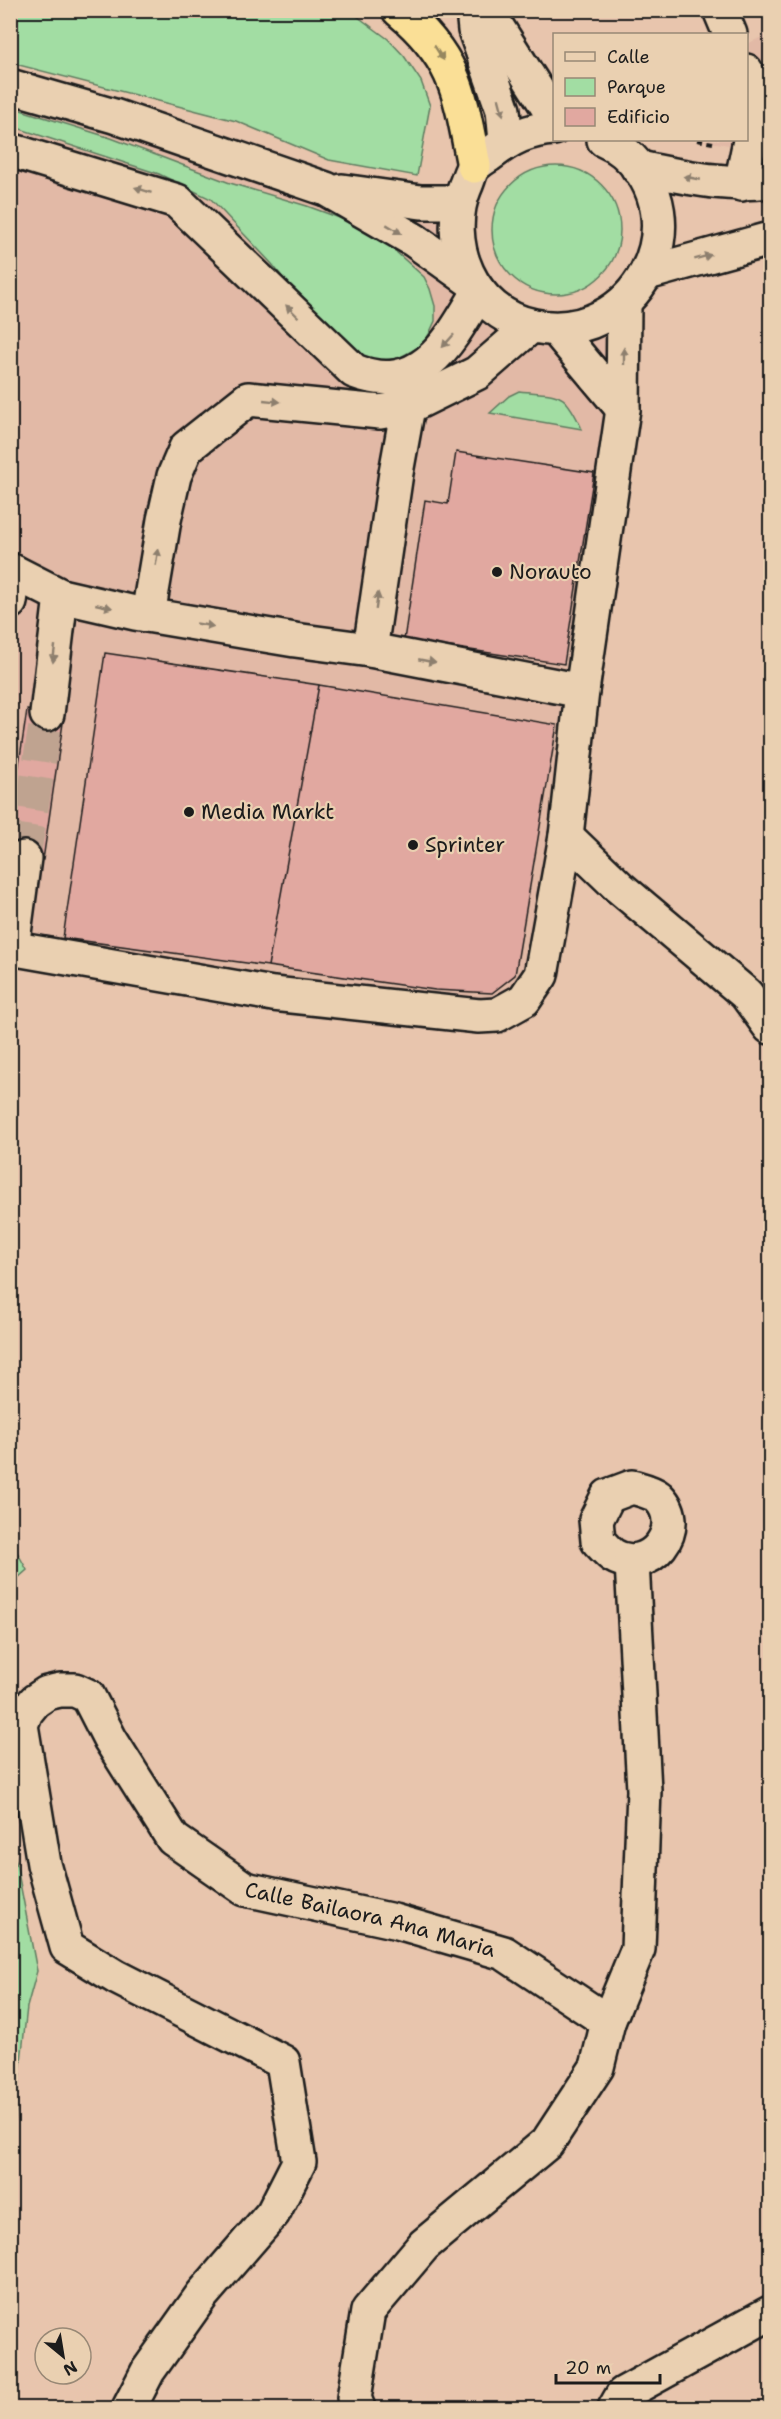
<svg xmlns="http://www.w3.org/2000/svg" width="781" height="2419" viewBox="0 0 781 2419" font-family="'Shantell Sans',sans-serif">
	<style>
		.built { fill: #e2b9a6 }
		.green { fill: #a2dda3; stroke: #5f7c60; stroke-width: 1.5 }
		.building { fill: #e1a8a0; stroke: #1c1c1c; stroke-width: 1.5 }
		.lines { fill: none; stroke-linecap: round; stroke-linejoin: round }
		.minor-tunnel { stroke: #bfa390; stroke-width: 33; stroke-dasharray: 33 16; stroke-linecap: butt }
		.minor-casing { stroke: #1c1c1c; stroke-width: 38 }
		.highway-casing { stroke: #1c1c1c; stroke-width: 38 }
		.path { stroke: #1c1c1c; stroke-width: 4; stroke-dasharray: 6 4.5; stroke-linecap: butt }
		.minor { stroke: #ead0b1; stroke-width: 33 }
		.highway { stroke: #fadf96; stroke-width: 33 }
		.oneway { fill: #96875f }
		.oneway2 { fill: #8d7f6e }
		.poi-dot { fill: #1c1c1c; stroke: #ead0b1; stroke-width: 2 }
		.labels { text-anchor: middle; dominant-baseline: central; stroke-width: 4.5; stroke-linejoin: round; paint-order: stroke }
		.poi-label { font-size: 21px; fill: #1c1c1c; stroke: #ead0b1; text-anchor: start }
		.street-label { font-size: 21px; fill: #1c1c1c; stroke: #ead0b1 }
	</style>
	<rect width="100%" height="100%" fill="#e8c5ad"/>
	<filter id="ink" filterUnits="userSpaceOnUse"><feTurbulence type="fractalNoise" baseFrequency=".0167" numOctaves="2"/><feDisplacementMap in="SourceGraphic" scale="12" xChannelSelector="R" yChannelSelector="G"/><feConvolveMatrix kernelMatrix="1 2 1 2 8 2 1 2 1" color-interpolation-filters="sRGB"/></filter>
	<g filter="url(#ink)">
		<path class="built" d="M770 33V148H748L697 140H746L747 44Z
			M10 87 218 151 459 202 461 260 531 326 624 304 541 975 497 1015 11 948Z"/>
		<path class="green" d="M10 11H350L388 39 404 56 421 81 430 106 417 176 329 160 236 121 11 63Z
			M11 107 111 138 230 183 307 206 356 224 385 242 424 277 430 289 435 306V321L429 334 424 344 399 358 378 361 361 356 299 298 272 264 211 199 159 174 11 126Z
			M492 230a64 64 0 1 1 128 0a64 64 0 1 1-128 0Z
			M519 391C560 396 563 388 582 429L490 413 509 396Z
			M11 1541 27 1570 11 1584H10Z
			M11 1836 37 1971 27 2007 11 2152Z"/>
		<path class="building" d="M456 452 594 473 564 664 404 640 425 500 448 504Z
			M105 653 319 685 268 966 63 938Z
			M319 685 557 725 515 975 492 993 435 990 268 966Z
			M27 710 64 716 43 860 10 855V824Z"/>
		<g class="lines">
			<path class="minor-tunnel" d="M24 858 47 714"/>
			<defs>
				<g id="minor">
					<path d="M473 10 475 30 503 110 506 141"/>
					<path d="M482 10 497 27 554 117"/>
					<path d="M720 10 730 34"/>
					<path d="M10 86 114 116 326 189 414 240 470 280"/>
					<path d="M554 128C527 130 511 138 489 155 484 158 478 162 474 166 470 171 468 181 465 187 442 242 471 314 534 326 635 346 703 221 624 152 618 147 611 143 604 140"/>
					<path d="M10 150 177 201 354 371C421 397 450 341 479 292"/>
					<path d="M638 168C682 176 725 187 770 181"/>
					<path d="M741 184 759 97 746 71"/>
					<path d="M342 191 421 202H459"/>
					<path d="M647 273 770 239"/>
					<path d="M556 329 623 409"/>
					<path d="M10 570 61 596 135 613 295 640 370 650 396 473 408 407"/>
					<path d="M10 602 14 572"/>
					<path d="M148 615 164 520 174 476 186 448 248 399 380 412 408 407 477 373 531 326"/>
					<path d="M370 650 582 691"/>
					<path d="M47 714 61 596"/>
					<path d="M566 836 619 887 746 994 770 1027"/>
					<path d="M10 948 273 994 479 1016 497 1015 524 1000 541 975 566 836 582 691 623 409 624 304"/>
					<path d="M12 948 24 858"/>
					<path d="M632 1487C639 1489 652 1492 658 1497 689 1527 649 1578 612 1555 607 1551 602 1545 598 1541L596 1520 608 1496Z"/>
					<path id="s1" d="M129 2408 148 2371 202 2295 273 2213 299 2162 283 2062 116 1977 67 1947 44 1864 21 1725 26 1712 35 1701 47 1693 60 1690H75L88 1696 110 1739 173 1839 245 1889 394 1921 504 1953 608 2022"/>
					<path d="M358 2408 354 2398 368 2311 424 2245 547 2143 597 2067 608 2022 638 1949 644 1790 632 1562"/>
					<path d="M615 2408 623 2394 770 2313"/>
				</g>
				<path id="highway" d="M399 10C458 60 460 95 474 166"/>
			</defs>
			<use href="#minor" class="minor-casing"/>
			<use href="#highway" class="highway-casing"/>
			<path class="path" d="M697 140 713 143"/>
			<use href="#minor" class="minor"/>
			<use href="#highway" class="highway"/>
		</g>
		<defs><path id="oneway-solid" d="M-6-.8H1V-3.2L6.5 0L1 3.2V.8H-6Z" transform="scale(1.5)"/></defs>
		<use class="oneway" href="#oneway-solid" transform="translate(439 53) rotate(57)"/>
		<g class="oneway2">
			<use href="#oneway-solid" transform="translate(501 107) rotate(75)"/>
			<use href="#oneway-solid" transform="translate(692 178) rotate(-169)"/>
			<use href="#oneway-solid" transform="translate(143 190) rotate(-162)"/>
			<use href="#oneway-solid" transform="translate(394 229) rotate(31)"/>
			<use href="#oneway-solid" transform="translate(703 257) rotate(-15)"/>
			<use href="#oneway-solid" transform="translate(292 311) rotate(-136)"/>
			<use href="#oneway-solid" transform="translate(448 341) rotate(132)"/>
			<use href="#oneway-solid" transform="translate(624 356) rotate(-90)"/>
			<use href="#oneway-solid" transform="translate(272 401) rotate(6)"/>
			<use href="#oneway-solid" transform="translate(157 557) rotate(-81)"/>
			<use href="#oneway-solid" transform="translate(377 601) rotate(-82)"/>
			<use href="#oneway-solid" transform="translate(104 606) rotate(13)"/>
			<use href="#oneway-solid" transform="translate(205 625) rotate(10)"/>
			<use href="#oneway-solid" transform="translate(54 654) rotate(97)"/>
			<use href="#oneway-solid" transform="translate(427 661) rotate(11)"/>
		</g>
	</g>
	<g class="poi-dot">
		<circle cx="497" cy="572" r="6"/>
		<circle cx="189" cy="812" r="6"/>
		<circle cx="413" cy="845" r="6"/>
	</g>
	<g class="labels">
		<g class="poi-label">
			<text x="509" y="572">Norauto</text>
			<text x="201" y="812">Media Markt</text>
			<text x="425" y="845">Sprinter</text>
		</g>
		<g class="street-label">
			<text stroke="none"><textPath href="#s1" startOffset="1342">Calle Bailaora Ana Maria</textPath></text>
		</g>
	</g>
	<rect width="781" height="2419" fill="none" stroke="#ead0b1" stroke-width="36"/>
	<rect x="18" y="18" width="745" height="2383" fill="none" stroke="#1c1c1c" stroke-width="2" filter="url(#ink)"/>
	<rect x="553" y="33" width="195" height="108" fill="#ead0b1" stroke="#988875" stroke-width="1.5"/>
	<rect x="565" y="52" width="30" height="9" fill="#ead0b1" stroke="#988875" stroke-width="1.5"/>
	<text x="607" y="63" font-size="18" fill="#1c1c1c">Calle</text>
	<rect x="565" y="78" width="30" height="18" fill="#a2dda3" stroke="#988875" stroke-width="1.5"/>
	<text x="607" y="93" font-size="18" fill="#1c1c1c">Parque</text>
	<rect x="565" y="108" width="30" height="18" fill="#e1a8a0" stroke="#988875" stroke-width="1.5"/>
	<text x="607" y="123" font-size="18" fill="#1c1c1c">Edificio</text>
	<g transform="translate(63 2356) rotate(150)"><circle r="28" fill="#ead0b1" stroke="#988875" stroke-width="1.5"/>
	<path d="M0-4.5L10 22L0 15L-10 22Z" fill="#1c1c1c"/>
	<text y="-9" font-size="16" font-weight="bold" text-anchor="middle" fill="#1c1c1c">N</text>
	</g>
	<path d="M556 2374v9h104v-9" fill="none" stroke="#1c1c1c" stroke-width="3"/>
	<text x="565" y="2374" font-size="18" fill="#1c1c1c" stroke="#ead0b1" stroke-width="4.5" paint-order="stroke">20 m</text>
</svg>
